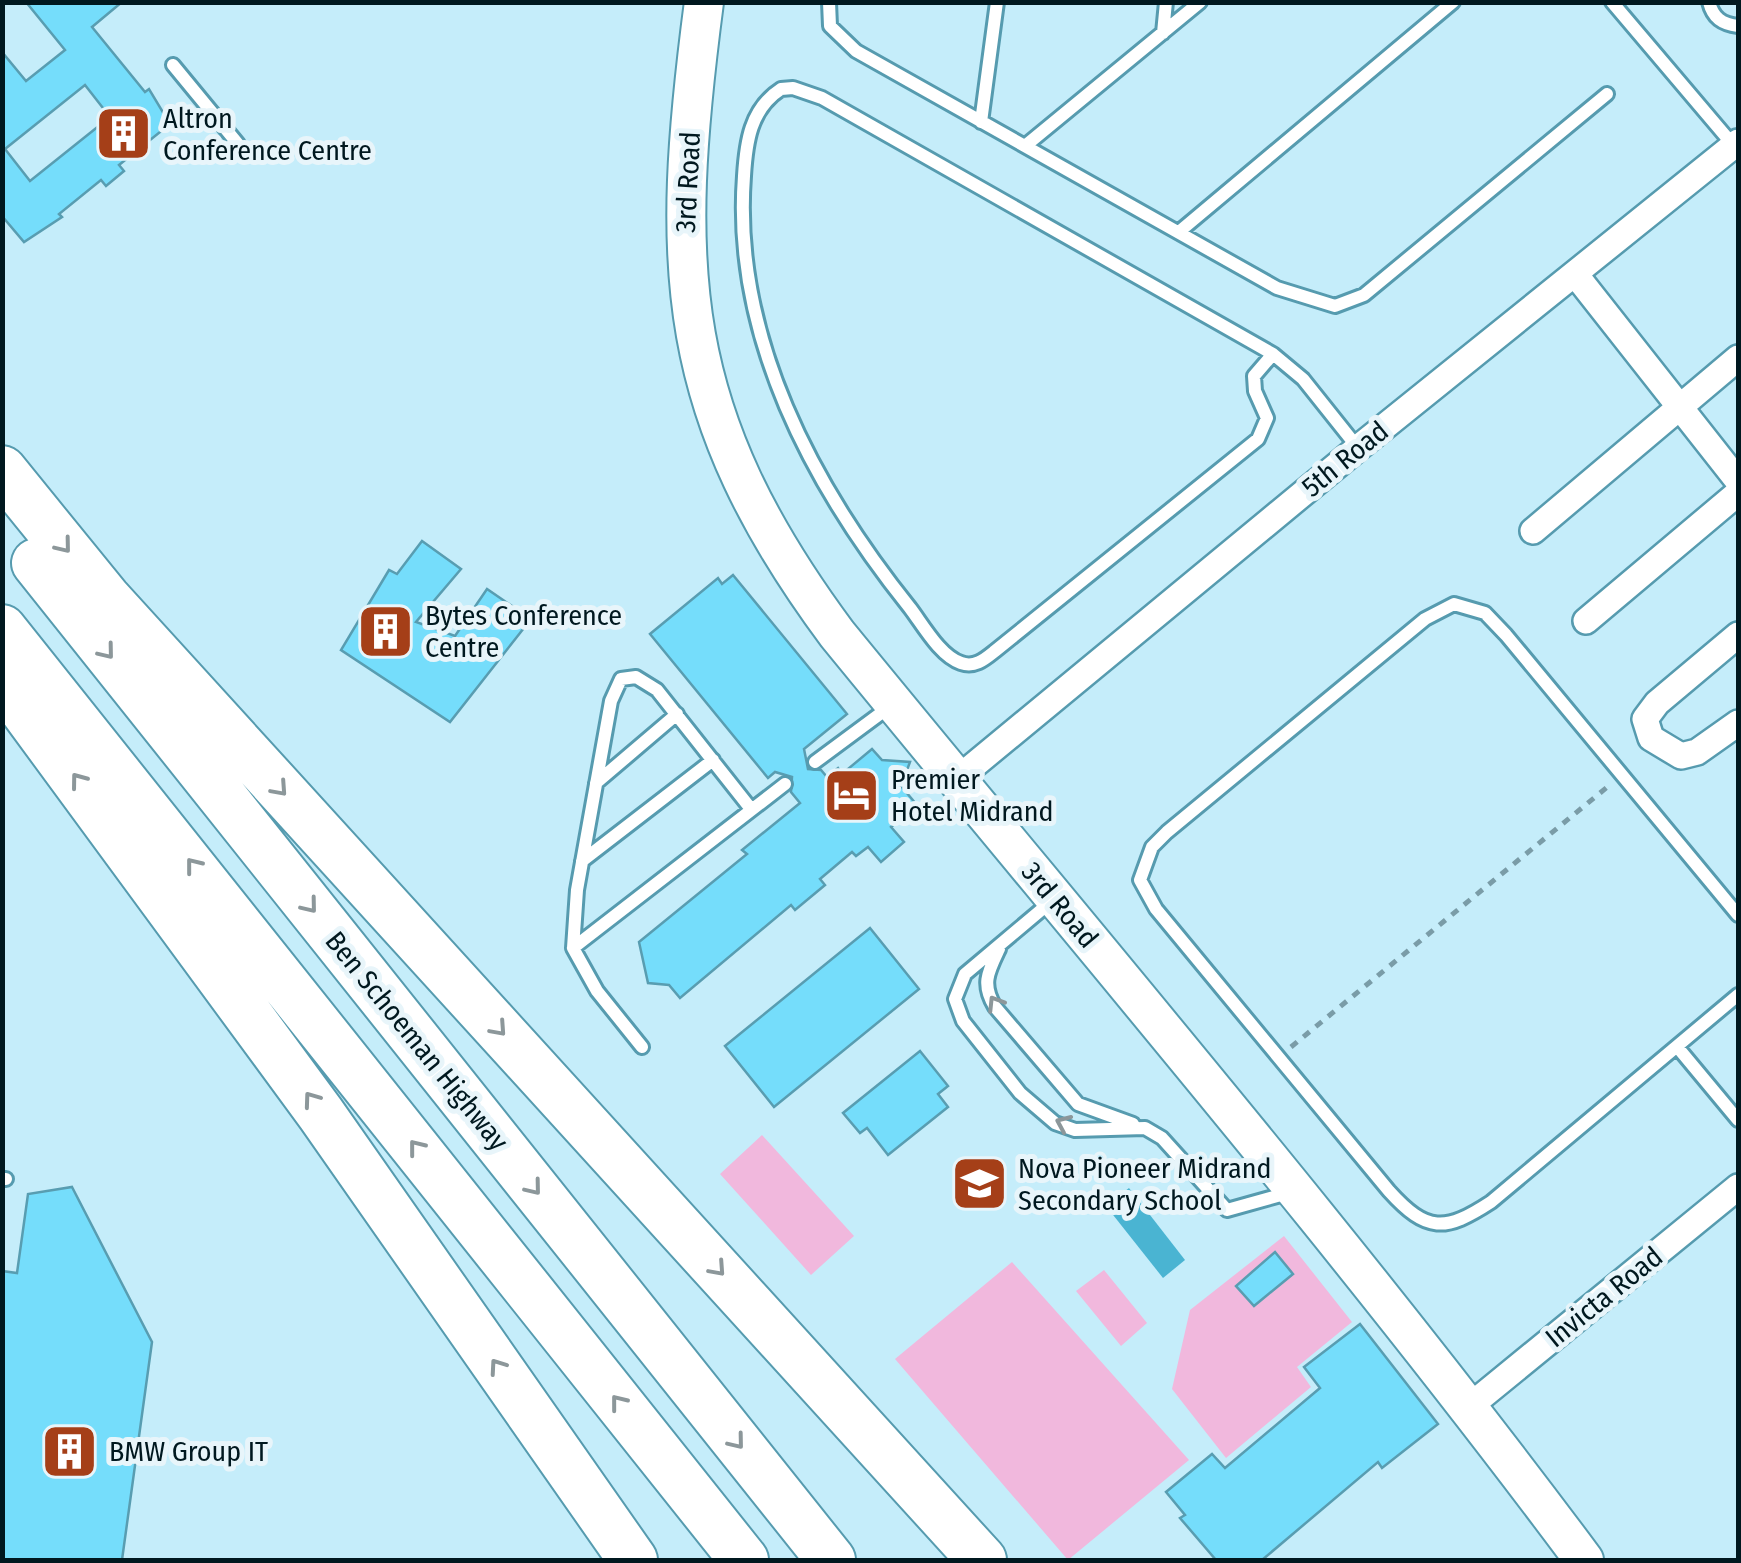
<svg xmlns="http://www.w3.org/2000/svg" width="1741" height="1563" viewBox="0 0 1741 1563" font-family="'Fira Sans Condensed',sans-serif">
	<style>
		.green { fill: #f1b8dd }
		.water { fill: #4ab4d2 }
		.building { fill: #75ddfb; stroke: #589db1; stroke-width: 2.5; fill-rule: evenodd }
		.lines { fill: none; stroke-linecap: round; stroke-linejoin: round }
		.lane-casing { stroke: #569baf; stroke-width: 18 }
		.street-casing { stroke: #569baf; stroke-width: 30 }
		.secondary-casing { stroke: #569baf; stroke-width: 42 }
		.highway-casing { stroke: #569baf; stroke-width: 52 }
		.path { stroke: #7a9ca7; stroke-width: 5; stroke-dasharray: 8 8; stroke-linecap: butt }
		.lane { stroke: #fff; stroke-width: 12 }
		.street { stroke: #fff; stroke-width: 25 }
		.secondary { stroke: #fff; stroke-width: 38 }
		.highway { stroke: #fff; stroke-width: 48 }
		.oneway { stroke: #8c979a }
		.labels { text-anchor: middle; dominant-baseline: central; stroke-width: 10; stroke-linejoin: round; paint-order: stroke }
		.poi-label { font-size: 28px; fill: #00181f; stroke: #e8f5fa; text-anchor: start }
		.street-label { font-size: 28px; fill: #00181f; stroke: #e8f5fa }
	</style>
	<rect width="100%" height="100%" fill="#c5edfa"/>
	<path class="green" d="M762 1135 854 1236 811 1275 720 1174Z
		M1284 1236 1352 1322 1297 1367 1311 1387 1226 1458 1172 1389 1190 1310Z
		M1012 1262 1189 1460 1068 1560 895 1359Z
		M1104 1270 1147 1323 1121 1346 1076 1291Z"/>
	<path class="water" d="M1129 1188 1185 1260 1163 1278 1106 1206Z"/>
	<path class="building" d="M26 2H122L92 27 145 92 149 89 170 124 119 165 124 171 106 186 101 180 59 214 62 217 24 242 2 216V52L26 81 65 50ZM85 85 110 117 30 181 5 149Z
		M422 541 461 569 416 622 455 636 487 589 531 619 450 722 341 650 389 570 397 574Z
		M733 575 847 714 804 749 808 769 821 770 827 777 838 768 842 774 872 749 882 760 910 762 901 786 917 805 891 827 904 842 881 862 868 847 856 856 852 852 820 879 825 885 795 910 791 905 680 998 669 985 648 983 639 942 747 854 742 850 800 803 791 792 792 777 775 772 768 778 650 634 718 578 722 584Z
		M870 928 919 989 774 1107 725 1046Z
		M920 1051 948 1086 938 1094 948 1107 888 1155 867 1128 860 1133 843 1113Z
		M72 1187 152 1342 122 1560H2V1271L17 1273 28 1194Z
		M1275 1252 1293 1274 1254 1306 1236 1286Z
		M1360 1324 1438 1424 1382 1468 1378 1462 1262 1560H1216L1180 1518 1185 1515 1166 1492 1212 1454 1225 1468 1320 1388 1304 1367Z"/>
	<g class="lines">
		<defs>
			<path id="lane" d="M829 2 830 26 856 51 1277 288 1335 306 1364 295 1607 94
				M1612 2 1734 146
				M1709 2C1713 18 1722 24 1738 26
				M1163 33 1166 2
				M173 65 238 144
				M981 122 997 2
				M1025 146 1200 2
				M1180 231 1453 2
				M1273 354 1254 376 1255 391 1267 418 1258 439 995 651C985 659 975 668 961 663 940 656 923 625 910 608 813 487 732 336 744 176 746 143 750 109 781 89L793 88 822 98 1273 354 1303 379 1358 448
				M815 762 892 705
				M596 783 677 714
				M582 861 713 760
				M1053 900 965 974 955 999 963 1021 1020 1093 1055 1123 1075 1130 1145 1128 1162 1138 1227 1210 1288 1193
				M1738 915 1506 635 1485 613 1454 604 1425 619 1167 832 1152 847 1140 880 1156 909 1389 1191C1427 1233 1445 1232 1491 1202L1738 995
				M573 948 577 890 611 701 621 679 636 677 657 690 751 809
				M999 949C988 972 981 984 995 1007L1078 1104 1133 1124
				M642 1047 597 991 573 948 785 784
				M1679 1049 1738 1120
				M2 1179H6"/>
			<path id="street" d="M1575 274 1738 481
				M1533 531 1738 358
				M1586 621 1738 493
				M1738 635 1657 703 1645 719 1651 738 1681 756 1697 752 1738 723
				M956 780 1358 448 1738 142
				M1470 1406 1738 1187"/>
			<path id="secondary" d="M704 2C669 267 673 413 837 634 1088 941 1347 1242 1584 1560"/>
			<path id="highway" d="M2 470 106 598 982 1560
				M36 563 831 1560
				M2 629 744 1560
				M2 680 321 1114 633 1560"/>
		</defs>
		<use href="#lane" class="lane-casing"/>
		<use href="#street" class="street-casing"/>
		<use href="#secondary" class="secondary-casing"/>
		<use href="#highway" class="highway-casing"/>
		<path class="path" d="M1291 1047 1611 784"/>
		<use href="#lane" class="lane"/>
		<use href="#street" class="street"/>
		<use href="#secondary" class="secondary"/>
		<use href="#highway" class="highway"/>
	</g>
	<defs><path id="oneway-chevron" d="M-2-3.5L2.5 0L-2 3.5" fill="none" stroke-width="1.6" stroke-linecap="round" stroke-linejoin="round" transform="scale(2.5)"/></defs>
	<g class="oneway">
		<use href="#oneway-chevron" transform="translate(64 546) rotate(51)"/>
		<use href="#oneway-chevron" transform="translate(107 652) rotate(51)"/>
		<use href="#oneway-chevron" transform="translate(78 780) rotate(-127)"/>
		<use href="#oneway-chevron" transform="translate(280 789) rotate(48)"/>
		<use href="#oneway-chevron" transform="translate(193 865) rotate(-128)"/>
		<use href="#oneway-chevron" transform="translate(310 906) rotate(51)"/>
		<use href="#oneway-chevron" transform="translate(995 1003) rotate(-122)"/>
		<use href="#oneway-chevron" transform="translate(499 1029) rotate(48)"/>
		<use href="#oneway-chevron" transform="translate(311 1099) rotate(-126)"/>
		<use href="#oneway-chevron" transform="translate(1063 1123) rotate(-156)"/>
		<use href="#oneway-chevron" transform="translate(416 1147) rotate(-128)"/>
		<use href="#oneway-chevron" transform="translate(534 1188) rotate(51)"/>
		<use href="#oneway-chevron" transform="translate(718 1269) rotate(48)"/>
		<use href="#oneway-chevron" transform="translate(497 1366) rotate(-125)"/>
		<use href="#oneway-chevron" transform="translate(618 1402) rotate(-128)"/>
		<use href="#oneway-chevron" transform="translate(737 1442) rotate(51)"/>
	</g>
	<defs>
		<symbol id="building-square" viewBox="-11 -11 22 22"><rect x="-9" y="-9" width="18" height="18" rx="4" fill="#a53f18" stroke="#e8f5fa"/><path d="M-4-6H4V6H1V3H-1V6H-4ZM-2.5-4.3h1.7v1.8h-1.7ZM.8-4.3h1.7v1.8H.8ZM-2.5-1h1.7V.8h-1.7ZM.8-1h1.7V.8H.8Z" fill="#fff"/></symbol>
		<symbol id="hotel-square" viewBox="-11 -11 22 22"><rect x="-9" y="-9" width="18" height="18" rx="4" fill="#a53f18" stroke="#e8f5fa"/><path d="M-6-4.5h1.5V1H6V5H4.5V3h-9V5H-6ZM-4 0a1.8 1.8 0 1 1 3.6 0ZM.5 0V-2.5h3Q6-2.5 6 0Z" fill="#fff"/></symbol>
		<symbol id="school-square" viewBox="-11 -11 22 22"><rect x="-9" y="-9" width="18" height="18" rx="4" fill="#a53f18" stroke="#e8f5fa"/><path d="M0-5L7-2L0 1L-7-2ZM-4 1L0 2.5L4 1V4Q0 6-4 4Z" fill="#fff"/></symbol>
	</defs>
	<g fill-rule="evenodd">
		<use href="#building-square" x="92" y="102" width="63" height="63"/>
		<use href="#building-square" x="354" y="600" width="63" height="63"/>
		<use href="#hotel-square" x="820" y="764" width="63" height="63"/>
		<use href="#school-square" x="948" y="1152" width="63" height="63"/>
		<use href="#building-square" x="38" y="1420" width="63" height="63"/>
	</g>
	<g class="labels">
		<g class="poi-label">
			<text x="163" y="118">Altron<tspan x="163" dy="32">Conference Centre</tspan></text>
			<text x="425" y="615">Bytes Conference<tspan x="425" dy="32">Centre</tspan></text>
			<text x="891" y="779">Premier<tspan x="891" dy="32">Hotel Midrand</tspan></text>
			<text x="1018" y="1168">Nova Pioneer Midrand<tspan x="1018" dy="32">Secondary School</tspan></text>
			<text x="109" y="1451">BMW Group IT</text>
		</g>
		<g class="street-label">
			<text transform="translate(688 182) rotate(-87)">3rd Road</text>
			<text transform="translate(1345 459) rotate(-39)">5th Road</text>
			<text transform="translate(1060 905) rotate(50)">3rd Road</text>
			<text transform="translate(417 1041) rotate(51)">Ben Schoeman Highway</text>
			<text transform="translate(1604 1297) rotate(-39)">Invicta Road</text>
		</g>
	</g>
	<rect width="1741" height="1563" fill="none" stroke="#00181f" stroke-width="10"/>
</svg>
